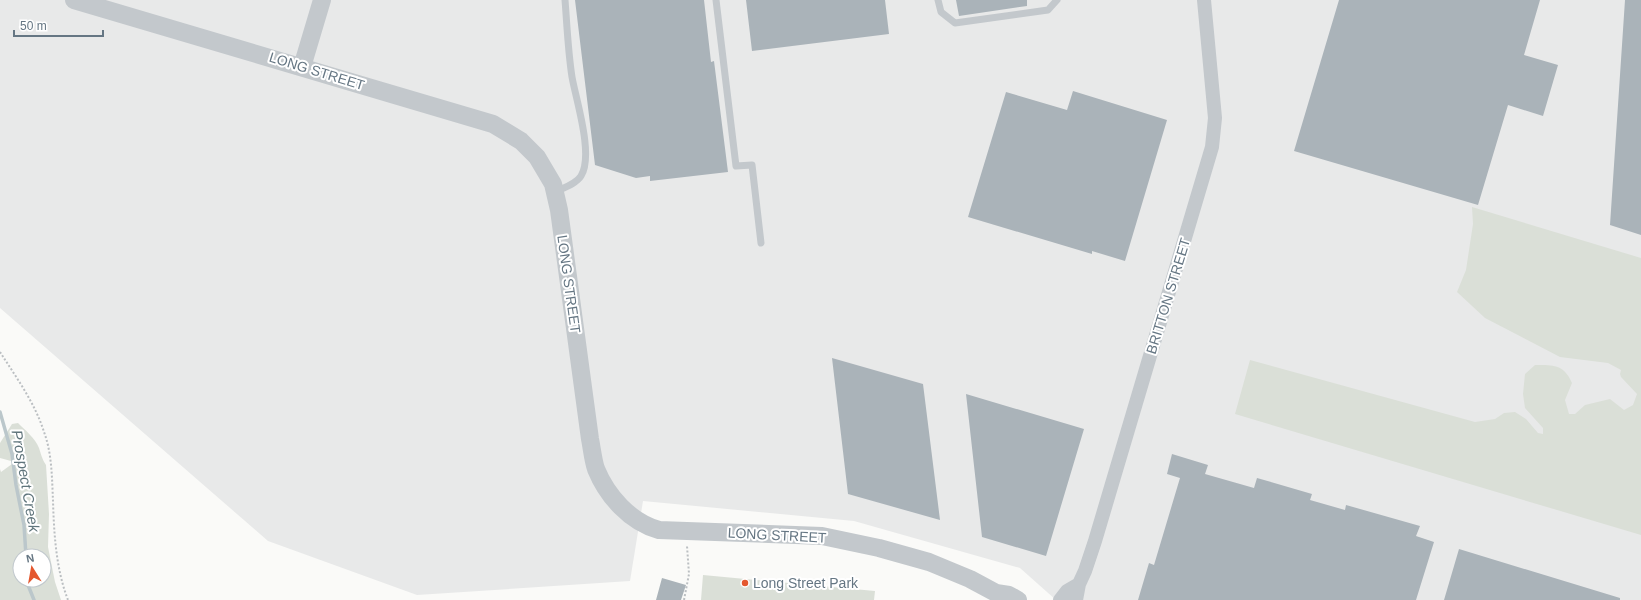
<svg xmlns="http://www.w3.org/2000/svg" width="1641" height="600" viewBox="0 0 1641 600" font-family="Arial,sans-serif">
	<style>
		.built { fill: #e8e9e9 }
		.green { fill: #dadfd7; fill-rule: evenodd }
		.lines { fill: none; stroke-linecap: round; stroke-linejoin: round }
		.stream { stroke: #bbc7cb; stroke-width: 3.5 }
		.building { fill: #aab3b9 }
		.path { stroke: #bbbfc2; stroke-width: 2; stroke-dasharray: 2 2; stroke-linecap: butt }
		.service { stroke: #c3c8cc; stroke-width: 7 }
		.minor { stroke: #c3c8cc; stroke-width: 14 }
		.tertiary { stroke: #c3c8cc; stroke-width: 18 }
		.poi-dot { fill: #e4572e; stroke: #fff; stroke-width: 1.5 }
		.labels { text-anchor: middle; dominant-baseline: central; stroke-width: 4; stroke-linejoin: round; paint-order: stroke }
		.street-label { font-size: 14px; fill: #657683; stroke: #fff }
		.poi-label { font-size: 14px; fill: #657683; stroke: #fff; text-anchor: start }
		.water-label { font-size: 15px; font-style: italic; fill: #60757c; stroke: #fff }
	</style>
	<rect width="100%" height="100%" fill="#fafaf8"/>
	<path class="built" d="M0 0H1641V600H1056L1020 568 854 521 643 501 630 581 417 595 268 541 0 308Z"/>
	<path class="green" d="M1472 207 1641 258V535L1235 414 1250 360 1475 422 1495 419 1504 413 1515 412 1526 419 1538 433 1543 434V428L1525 408 1523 394 1525 374 1535 365C1553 365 1564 364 1572 383L1565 400 1569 414H1575L1585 405 1610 399 1624 410 1633 405 1637 394 1621 377 1620 374 1621 370 1608 363 1560 357 1485 318 1457 292 1466 270 1473 224Z
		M18 423C25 430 35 438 39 448 41 454 42 459 46 465L49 514 48 547 55 582 61 600H0V469L1 472 12 464 11 461 0 458V443L12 424ZM20 556H44V580H20Z
		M703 575 875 591 874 600H701Z"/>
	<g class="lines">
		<path class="stream" d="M0 412 12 454 16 485 24 525 26 556
			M28 580V585L34 600"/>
	</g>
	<path class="building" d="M575 0H704L711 62 714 61 728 172 650 181V176L636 178 595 165Z
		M746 0H885L889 34 752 51Z
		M956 0H1027V6L959 16Z
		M1339 0H1540L1524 55 1558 65 1543 116 1508 105 1478 205 1294 151Z
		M1625 0H1641V235L1610 225Z
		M1073 91 1167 120 1125 261 1092 251V254L968 217 1006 92 1067 110Z
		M832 358 923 384 940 520 848 494Z
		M966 394 1084 429 1046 556 982 537Z
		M1172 454 1208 465 1205 474 1254 488 1257 478 1312 494 1310 500 1345 510 1346 505 1420 526 1416 536 1434 542 1416 600H1138L1149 563 1154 565 1180 478 1167 474Z
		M1459 549 1620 598V600H1444Z
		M662 578 686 585 681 600H656Z"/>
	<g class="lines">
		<path class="path" d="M0 352C16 377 35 403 44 432 52 453 52 479 53 501 54 534 56 569 68 600
			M684 600 689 574 687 546"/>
		<path class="service" d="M716 0 736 166 752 165 761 243
			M938 0 941 12 955 23 1048 10 1057 0
			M555 192C563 188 576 184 581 176 594 155 576 100 572 77 568 51 567 25 565 0"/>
		<path class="minor" d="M1060 600 1067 591 1079 584
			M1076 600 1079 584 1085 571 1095 541 1212 147 1215 118 1204 0"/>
		<path class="tertiary" d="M74 0 493 124 521 141 537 157 553 184 559 210 590 439C592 449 593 460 596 469 607 496 630 522 659 530L822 536 879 548 929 562 970 579 996 593 1009 595 1018 600
			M302 67 322 0"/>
	</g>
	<circle class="poi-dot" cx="745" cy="583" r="4"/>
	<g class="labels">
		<g class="street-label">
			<text transform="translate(317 71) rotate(17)">LONG STREET</text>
			<text transform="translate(569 284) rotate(82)">LONG STREET</text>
			<text transform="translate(1168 296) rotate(-73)">BRITTON STREET</text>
			<text transform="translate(777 535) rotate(3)">LONG STREET</text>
		</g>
		<g class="poi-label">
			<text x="753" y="583">Long Street Park</text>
		</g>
		<g class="water-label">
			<text transform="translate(26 481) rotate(80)">Prospect Creek</text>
		</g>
	</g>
	<g transform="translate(32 568) rotate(349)"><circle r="19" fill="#ffffff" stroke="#c1c8cd"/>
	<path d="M0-3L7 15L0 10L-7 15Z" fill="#e4572e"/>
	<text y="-6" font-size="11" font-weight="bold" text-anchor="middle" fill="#657683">N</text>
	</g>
	<path d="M14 30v6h89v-6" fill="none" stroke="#657683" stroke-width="2"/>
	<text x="20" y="30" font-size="12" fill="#657683" stroke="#ffffff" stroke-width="3" paint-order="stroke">50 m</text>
</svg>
